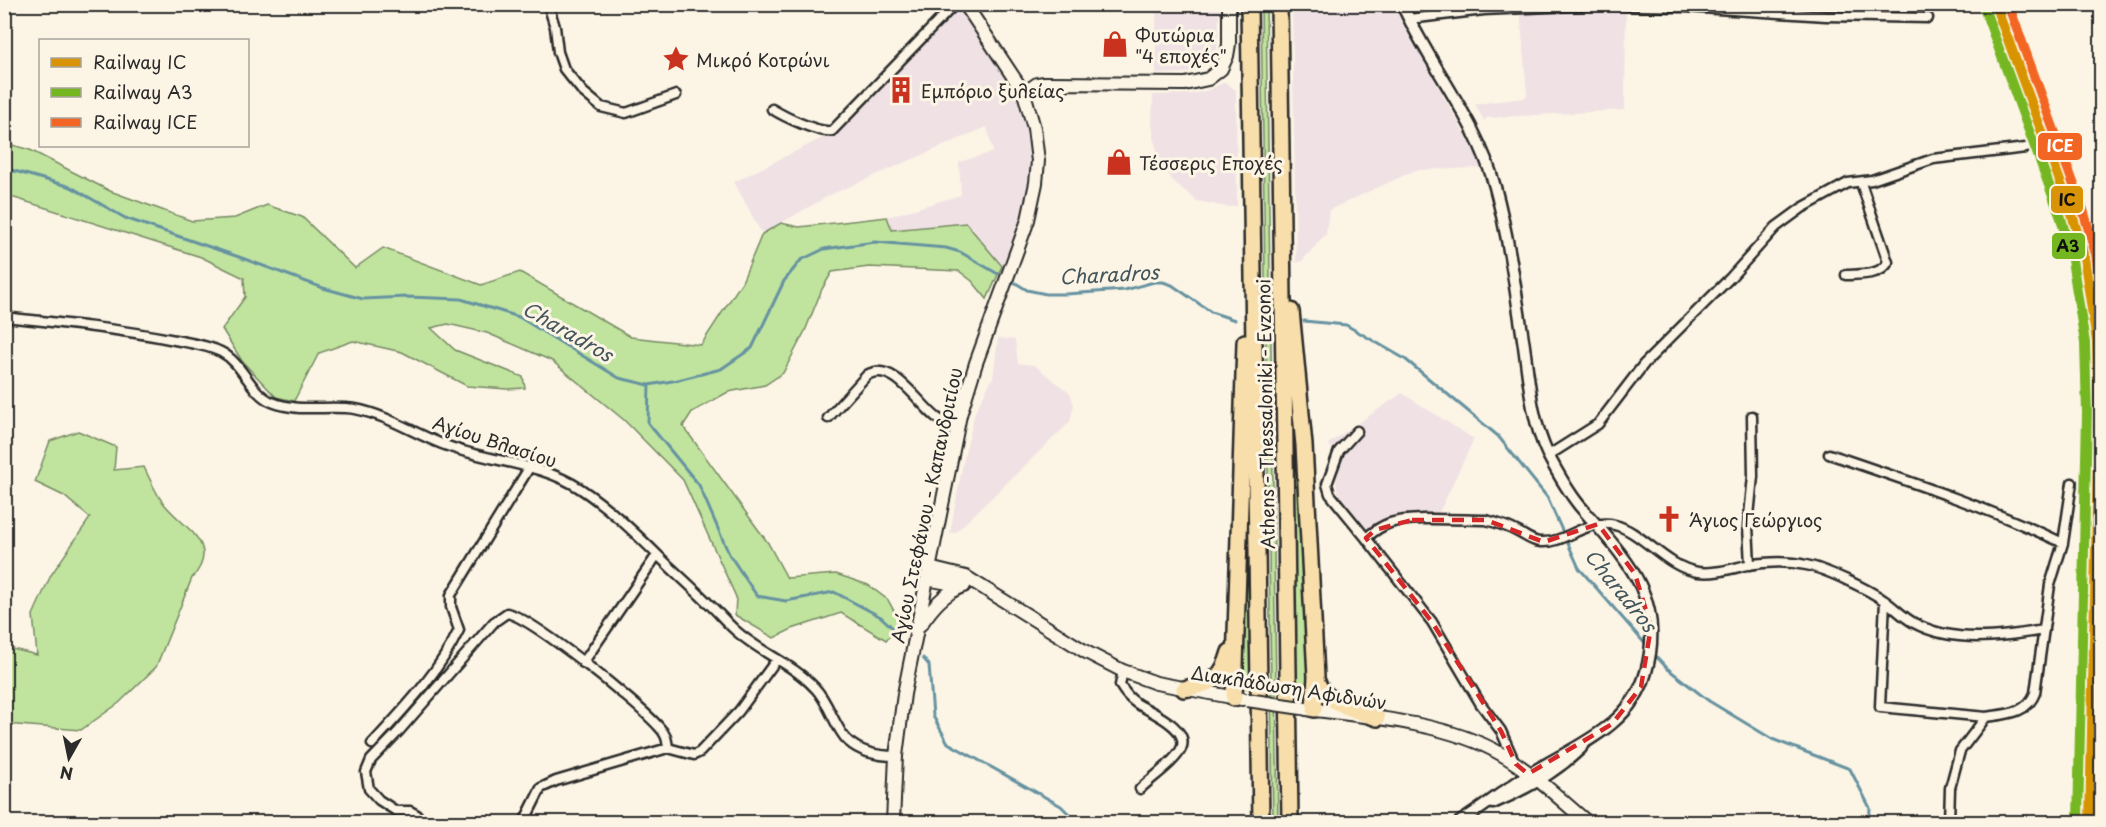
<svg xmlns="http://www.w3.org/2000/svg" width="2106" height="827" viewBox="0 0 2106 827" font-family="'Playpen Sans',sans-serif">
	<style>
		.built { fill: #f0e2e4 }
		.green { fill: #c0e49e; stroke: #768864; stroke-width: 1.5 }
		.lines { fill: none; stroke-linecap: round; stroke-linejoin: round }
		.stream { stroke: #6692a1; stroke-width: 3 }
		.minor-casing { stroke: #2b2b2b; stroke-width: 13 }
		.tertiary-casing { stroke: #2b2b2b; stroke-width: 15 }
		.secondary-casing { stroke: #2b2b2b; stroke-width: 16 }
		.motorway-casing { stroke: #2b2b2b; stroke-width: 20 }
		.minor { stroke: #fcf5e5; stroke-width: 8 }
		.tertiary { stroke: #fcf5e5; stroke-width: 10 }
		.secondary { stroke: #fcf5e5; stroke-width: 12 }
		.motorway { stroke: #f8deab; stroke-width: 15 }
		.secondary-bridge-casing { stroke: #2b2b2b; stroke-width: 16; stroke-linecap: butt }
		.secondary-bridge { stroke: #fcf5e5; stroke-width: 12 }
		.rail-1-casing { stroke: #fcf5e5; stroke-width: 15 }
		.rail-2-casing { stroke: #fcf5e5; stroke-width: 15 }
		.rail-3-casing { stroke: #fcf5e5; stroke-width: 15 }
		.rail-1 { stroke: #d89406; stroke-width: 10 }
		.rail-2 { stroke: #74b721; stroke-width: 10 }
		.rail-3 { stroke: #f26522; stroke-width: 10 }
		.marked { fill: none; stroke: #d62828; stroke-width: 4.5; stroke-dasharray: 12 8; stroke-linejoin: round }
		.labels { text-anchor: middle; dominant-baseline: central; stroke-width: 6; stroke-linejoin: round; paint-order: stroke }
		.poi-label { font-size: 18px; fill: #2b2b2b; stroke: #fcf5e5; text-anchor: start }
		.street-label { font-size: 18px; fill: #2b2b2b; stroke: #fcf5e5 }
		.water-label { font-size: 20px; font-style: italic; fill: #44565c; stroke: #fcf5e5 }
		.line-badge { stroke: #fcf5e5; stroke-width: 2 }
		.badge-label { font-size: 16px; text-anchor: middle; font-weight: bold; fill: #fff }
		.pale-badge-label { font-size: 16px; text-anchor: middle; font-weight: bold; fill: #111 }
	</style>
	<rect width="100%" height="100%" fill="#fcf5e5"/>
	<filter id="ink" filterUnits="userSpaceOnUse"><feTurbulence type="fractalNoise" baseFrequency=".0167" numOctaves="2"/><feDisplacementMap in="SourceGraphic" scale="12" xChannelSelector="R" yChannelSelector="G"/><feConvolveMatrix kernelMatrix="1 2 1 2 8 2 1 2 1" color-interpolation-filters="sRGB"/></filter>
	<g filter="url(#ink)">
		<path class="built" d="M959 5H961L1019 90 1029 123 1035 156 1024 218 1002 266 966 223 892 231 887 217 961 195 959 162 993 152 987 127 830 195 762 234 734 182 836 131Z
			M1156 5H1220L1217 52 1209 63 1197 70 1186 73 1156 74Z
			M1292 5H1394L1406 29 1484 168 1416 170 1329 210 1326 234 1302 261 1296 263Z
			M1626 9 1625 110 1487 118 1484 121 1475 104 1524 98 1527 95 1520 11Z
			M1225 82 1236 90 1237 206 1227 207 1197 201 1172 180 1157 154 1152 126 1153 95 1191 94 1208 90Z
			M998 338 1015 340 1018 363 1034 365 1070 393 1074 405 1070 422 955 533H950L963 462 975 412 993 377Z
			M1402 393 1474 439 1437 517 1396 518 1381 521 1368 530 1344 503 1337 489 1336 480 1342 460 1328 444Z
			M2072 743H2098L2097 822H2074Z"/>
		<path class="green" d="M1261 5H1266L1278 822H1273Z
			M5 143 30 150 110 191 192 221 235 218 267 205 302 217 355 268 383 248 481 285 520 272 631 337 701 345 742 282 762 234 781 223 799 227 887 217 892 230 966 223 1002 266 987 299 972 281 959 271 869 267 832 272 822 289 805 331 783 373 765 385 728 392 692 412 683 426 768 543 787 578 836 574 868 585 888 600 901 624 886 640 841 613 792 629 774 638 735 615 736 597 683 480 624 420 552 361 487 333 448 324 431 328 455 350 523 377 525 388 507 389 467 386 402 352 353 341 319 353 294 401 276 397 242 361 222 329 245 297 244 278 201 257 5 195Z
			M1292 353 1305 548 1308 691 1306 698 1295 697Z
			M1250 365 1255 689 1243 688Z
			M78 431 116 447 114 470 144 467C150 479 156 495 165 505 184 528 222 545 192 578L156 667 119 703 81 730 5 724V639L9 648 37 655 33 615 51 575 90 518 64 496 35 482 50 441Z"/>
		<g class="lines">
			<path class="stream" d="M4 168 71 187 125 218 239 257 323 288 363 299 407 297 461 299 519 317 619 378 649 385 678 380 721 369 752 348 784 281 801 260 824 249 875 242 946 248 960 252 998 274
				M1014 282 1027 290 1046 294H1066L1125 290 1154 282H1163L1172 285 1211 312 1235 320
				M1304 321 1346 325 1405 359 1498 436 1547 497 1579 568 1647 646
				M649 385 648 423 699 485 729 554 757 596 786 601 834 592 881 617 896 631
				M1653 653 1668 669 1709 701 1772 739 1850 769 1870 808 1869 822
				M923 658 929 665 933 716 948 743 1061 806 1077 822"/>
			<defs>
				<path id="minor" d="M548 4 555 27 558 52 564 69 583 92 601 107 626 113 676 95
					M1409 19 1484 10 1595 5 1685 7 1826 16 1928 18
					M772 109C785 117 818 133 832 131L955 4
					M1846 275C1860 274 1881 276 1888 262L1861 183
					M4 317C61 323 119 329 175 340 190 343 207 345 221 352 243 363 250 393 272 402 298 413 329 405 355 409 387 415 413 433 442 444 487 462 540 462 581 489 614 511 643 541 671 568 684 580 697 592 709 604 718 612 726 622 735 630 759 652 793 664 815 688 829 702 835 729 848 741 861 753 879 756 896 756
					M828 418 867 375C893 360 917 402 936 417 942 422 950 424 958 426
					M1357 431 1339 451 1327 484 1330 494 1366 538
					M1829 454C1908 481 1987 507 2063 543
					M1549 455 1598 424 1644 364 1731 277 1776 227 1802 208 1848 183 1872 180 1933 159 2026 148
					M1750 565 1748 526 1753 476 1752 416
					M1885 601 1880 707 1986 717
					M583 663 657 555
					M1123 671 1120 685C1124 692 1129 698 1136 703 1150 712 1191 728 1181 749 1175 762 1150 779 1140 789
					M372 744C405 708 438 674 459 630L451 607V595L529 468
					M1515 763 1501 731 1480 703 1432 622 1366 538C1374 531 1381 526 1390 523 1411 516 1462 520 1486 520 1498 523 1509 527 1520 533 1527 537 1533 542 1541 542 1565 544 1587 518 1615 525 1643 532 1665 567 1698 572 1715 574 1731 569 1747 565 1766 562 1787 561 1806 565 1826 569 1868 589 1885 601 1895 608 1903 617 1914 623 1953 644 2002 637 2044 630
					M422 822 417 815 410 811H396L379 800 369 789 366 772 371 760 399 731 494 622 507 613C532 618 639 704 659 727 666 734 667 739 668 748
					M524 822 541 788 556 781 668 748 694 755 700 752 739 711 777 659
					M1949 822 1950 788 1960 751 1986 717C2006 714 2027 714 2035 693L2050 585 2063 543 2072 483"/>
				<path id="tertiary" d="M1402 4C1430 67 1477 120 1495 187 1509 239 1516 293 1524 346 1529 382 1532 422 1548 455 1557 472 1567 490 1579 505 1624 557 1667 596 1646 672 1631 728 1572 747 1528 775 1504 790 1483 808 1460 822
					M1493 803C1524 790 1556 772 1581 748"/>
				<path id="secondary" d="M1024 93 1037 84 1045 83 1185 84 1208 79 1221 69 1227 56 1229 44V4
					M929 568 966 577 1086 652 1123 671 1156 683 1242 699
					M927 579 964 586
					M921 624C932 608 944 593 963 586
					M1306 709C1366 716 1449 723 1501 754 1532 772 1560 799 1587 822
					M893 822 896 756 904 694 960 415 976 363 1028 220 1036 183 1038 161 1034 128 1024 93 965 4"/>
				<path id="motorway" d="M1249 4 1261 822
					M1279 4 1290 822
					M1291 311 1304 445 1316 677 1314 709
					M1316 679C1322 703 1357 710 1377 718
					M1184 689C1212 683 1222 681 1230 652
					M1234 698 1245 342"/>
			</defs>
			<use href="#minor" class="minor-casing"/>
			<use href="#tertiary" class="tertiary-casing"/>
			<use href="#secondary" class="secondary-casing"/>
			<use href="#motorway" class="motorway-casing"/>
			<use href="#minor" class="minor"/>
			<use href="#tertiary" class="tertiary"/>
			<use href="#secondary" class="secondary"/>
			<use href="#motorway" class="motorway"/>
			<defs>
				<path id="secondary-bridge" d="M1247 700 1302 708"/>
			</defs>
			<use href="#secondary-bridge" class="secondary-bridge-casing"/>
			<use href="#secondary-bridge" class="secondary-bridge"/>
			<defs>
				<path id="rail-1" d="M1995 4 2072 214 2084 257 2097 342 2099 413 2090 822"/>
				<path id="rail-2" d="M1984 8 2061 218 2072 260 2085 343 2087 413 2078 822"/>
				<path id="rail-3" d="M2008 4 2083 210 2096 254 2102 292"/>
			</defs>
			<use href="#rail-1" class="rail-1-casing"/>
			<use href="#rail-2" class="rail-2-casing"/>
			<use href="#rail-3" class="rail-3-casing"/>
			<use href="#rail-1" class="rail-1"/>
			<use href="#rail-2" class="rail-2"/>
			<use href="#rail-3" class="rail-3"/>
		</g>
	</g>
	<path class="marked" d="M1412 520H1486L1544 542 1598 524 1635 574 1651 627 1641 687 1612 724 1528 774 1516 764 1501 731 1432 622 1366 538 1375 530Z"/>
	<defs>
		<symbol id="shop-bare" viewBox="-9 -9 18 18"><path d="M-5-2.5h2.3a2.7 3.5 0 0 1 5.4 0H5L5.5 6h-11ZM-1.5-2.5h3a1.5 2.3 0 0 0-3 0Z" fill="#c8321e" stroke="#fcf5e5" stroke-width="2.5" paint-order="stroke"/></symbol>
		<symbol id="sight-bare" viewBox="-9 -9 18 18"><path d="M0-6L1.8-2.2L6-1.7L2.9 1.2L3.7 5.4L0 3.3L-3.7 5.4L-2.9 1.2L-6-1.7L-1.8-2.2Z" fill="#c8321e" stroke="#fcf5e5" stroke-width="2.5" paint-order="stroke"/></symbol>
		<symbol id="building-bare" viewBox="-9 -9 18 18"><path d="M-4-6H4V6H1V3H-1V6H-4ZM-2.5-4.3h1.7v1.8h-1.7ZM.8-4.3h1.7v1.8H.8ZM-2.5-1h1.7V.8h-1.7ZM.8-1h1.7V.8H.8Z" fill="#c8321e" stroke="#fcf5e5" stroke-width="2.5" paint-order="stroke"/></symbol>
		<symbol id="church-bare" viewBox="-9 -9 18 18"><path d="M-1.2-6h2.4v3.5h3.3v2.4h-3.3V6h-2.4V-.1h-3.3v-2.4h3.3Z" fill="#c8321e" stroke="#fcf5e5" stroke-width="2.5" paint-order="stroke"/></symbol>
	</defs>
	<g fill-rule="evenodd">
		<use href="#shop-bare" x="1096" y="25" width="38" height="38"/>
		<use href="#sight-bare" x="657" y="40" width="38" height="38"/>
		<use href="#building-bare" x="882" y="71" width="38" height="38"/>
		<use href="#shop-bare" x="1100" y="143" width="38" height="38"/>
		<use href="#church-bare" x="1650" y="500" width="38" height="38"/>
	</g>
	<g class="labels">
		<g class="poi-label">
			<text x="1135" y="34">Φυτώρια<tspan x="1135" dy="21">"4 εποχές"</tspan></text>
			<text x="696" y="59">Μικρό Κοτρώνι</text>
			<text x="921" y="90">Εμπόριο ξυλείας</text>
			<text x="1139" y="162">Τέσσερις Εποχές</text>
			<text x="1689" y="519">Άγιος Γεώργιος</text>
		</g>
		<g class="street-label">
			<text transform="translate(1265 414) rotate(-91)">Athens - Thessaloniki - Evzonoi</text>
			<text transform="translate(495 441) rotate(18)">Αγίου Βλασίου</text>
			<text transform="translate(926 505) rotate(-78)">Αγίου Στεφάνου - Καπανδριτίου</text>
			<text transform="translate(1289 687) rotate(9)">Διακλάδωση Αφιδνών</text>
		</g>
		<g class="water-label">
			<text transform="translate(1109 274) rotate(-3)">Charadros</text>
			<text transform="translate(568 331) rotate(30)">Charadros</text>
			<text transform="translate(1621 590) rotate(51)">Charadros</text>
		</g>
	</g>
	<g class="line-badge">
		<rect x="2037" y="132" width="46" height="29" rx="6" fill="#f26522"/>
		<rect x="2050" y="185" width="34" height="29" rx="6" fill="#d89406"/>
		<rect x="2051" y="232" width="35" height="28" rx="6" fill="#74b721"/>
	</g>
	<g class="badge-label">
		<text x="2060" y="152">ICE</text>
	</g>
	<g class="pale-badge-label">
		<text x="2067" y="206">IC</text>
		<text x="2068" y="252">A3</text>
	</g>
	<rect width="2106" height="827" fill="none" stroke="#fcf5e5" stroke-width="24"/>
	<rect x="12" y="12" width="2082" height="803" fill="none" stroke="#2b2b2b" stroke-width="2" filter="url(#ink)"/>
	<rect x="39" y="39" width="210" height="108" fill="#fcf5e5" stroke="#a8a49b" stroke-width="1.5"/>
	<rect x="51" y="58" width="30" height="9" fill="#d89406" stroke="#a8a49b" stroke-width="1.5"/>
	<text x="93" y="69" font-size="18" fill="#2b2b2b">Railway IC</text>
	<rect x="51" y="88" width="30" height="9" fill="#74b721" stroke="#a8a49b" stroke-width="1.5"/>
	<text x="93" y="99" font-size="18" fill="#2b2b2b">Railway A3</text>
	<rect x="51" y="118" width="30" height="9" fill="#f26522" stroke="#a8a49b" stroke-width="1.5"/>
	<text x="93" y="129" font-size="18" fill="#2b2b2b">Railway ICE</text>
	<g transform="translate(69 758) rotate(189)" stroke="#fcf5e5" stroke-width="4.5" paint-order="stroke">
	<path d="M0-4.5L10 22L0 15L-10 22Z" fill="#2b2b2b"/>
	<text y="-9" font-size="16" font-weight="bold" text-anchor="middle" fill="#2b2b2b">N</text>
	</g>
</svg>
